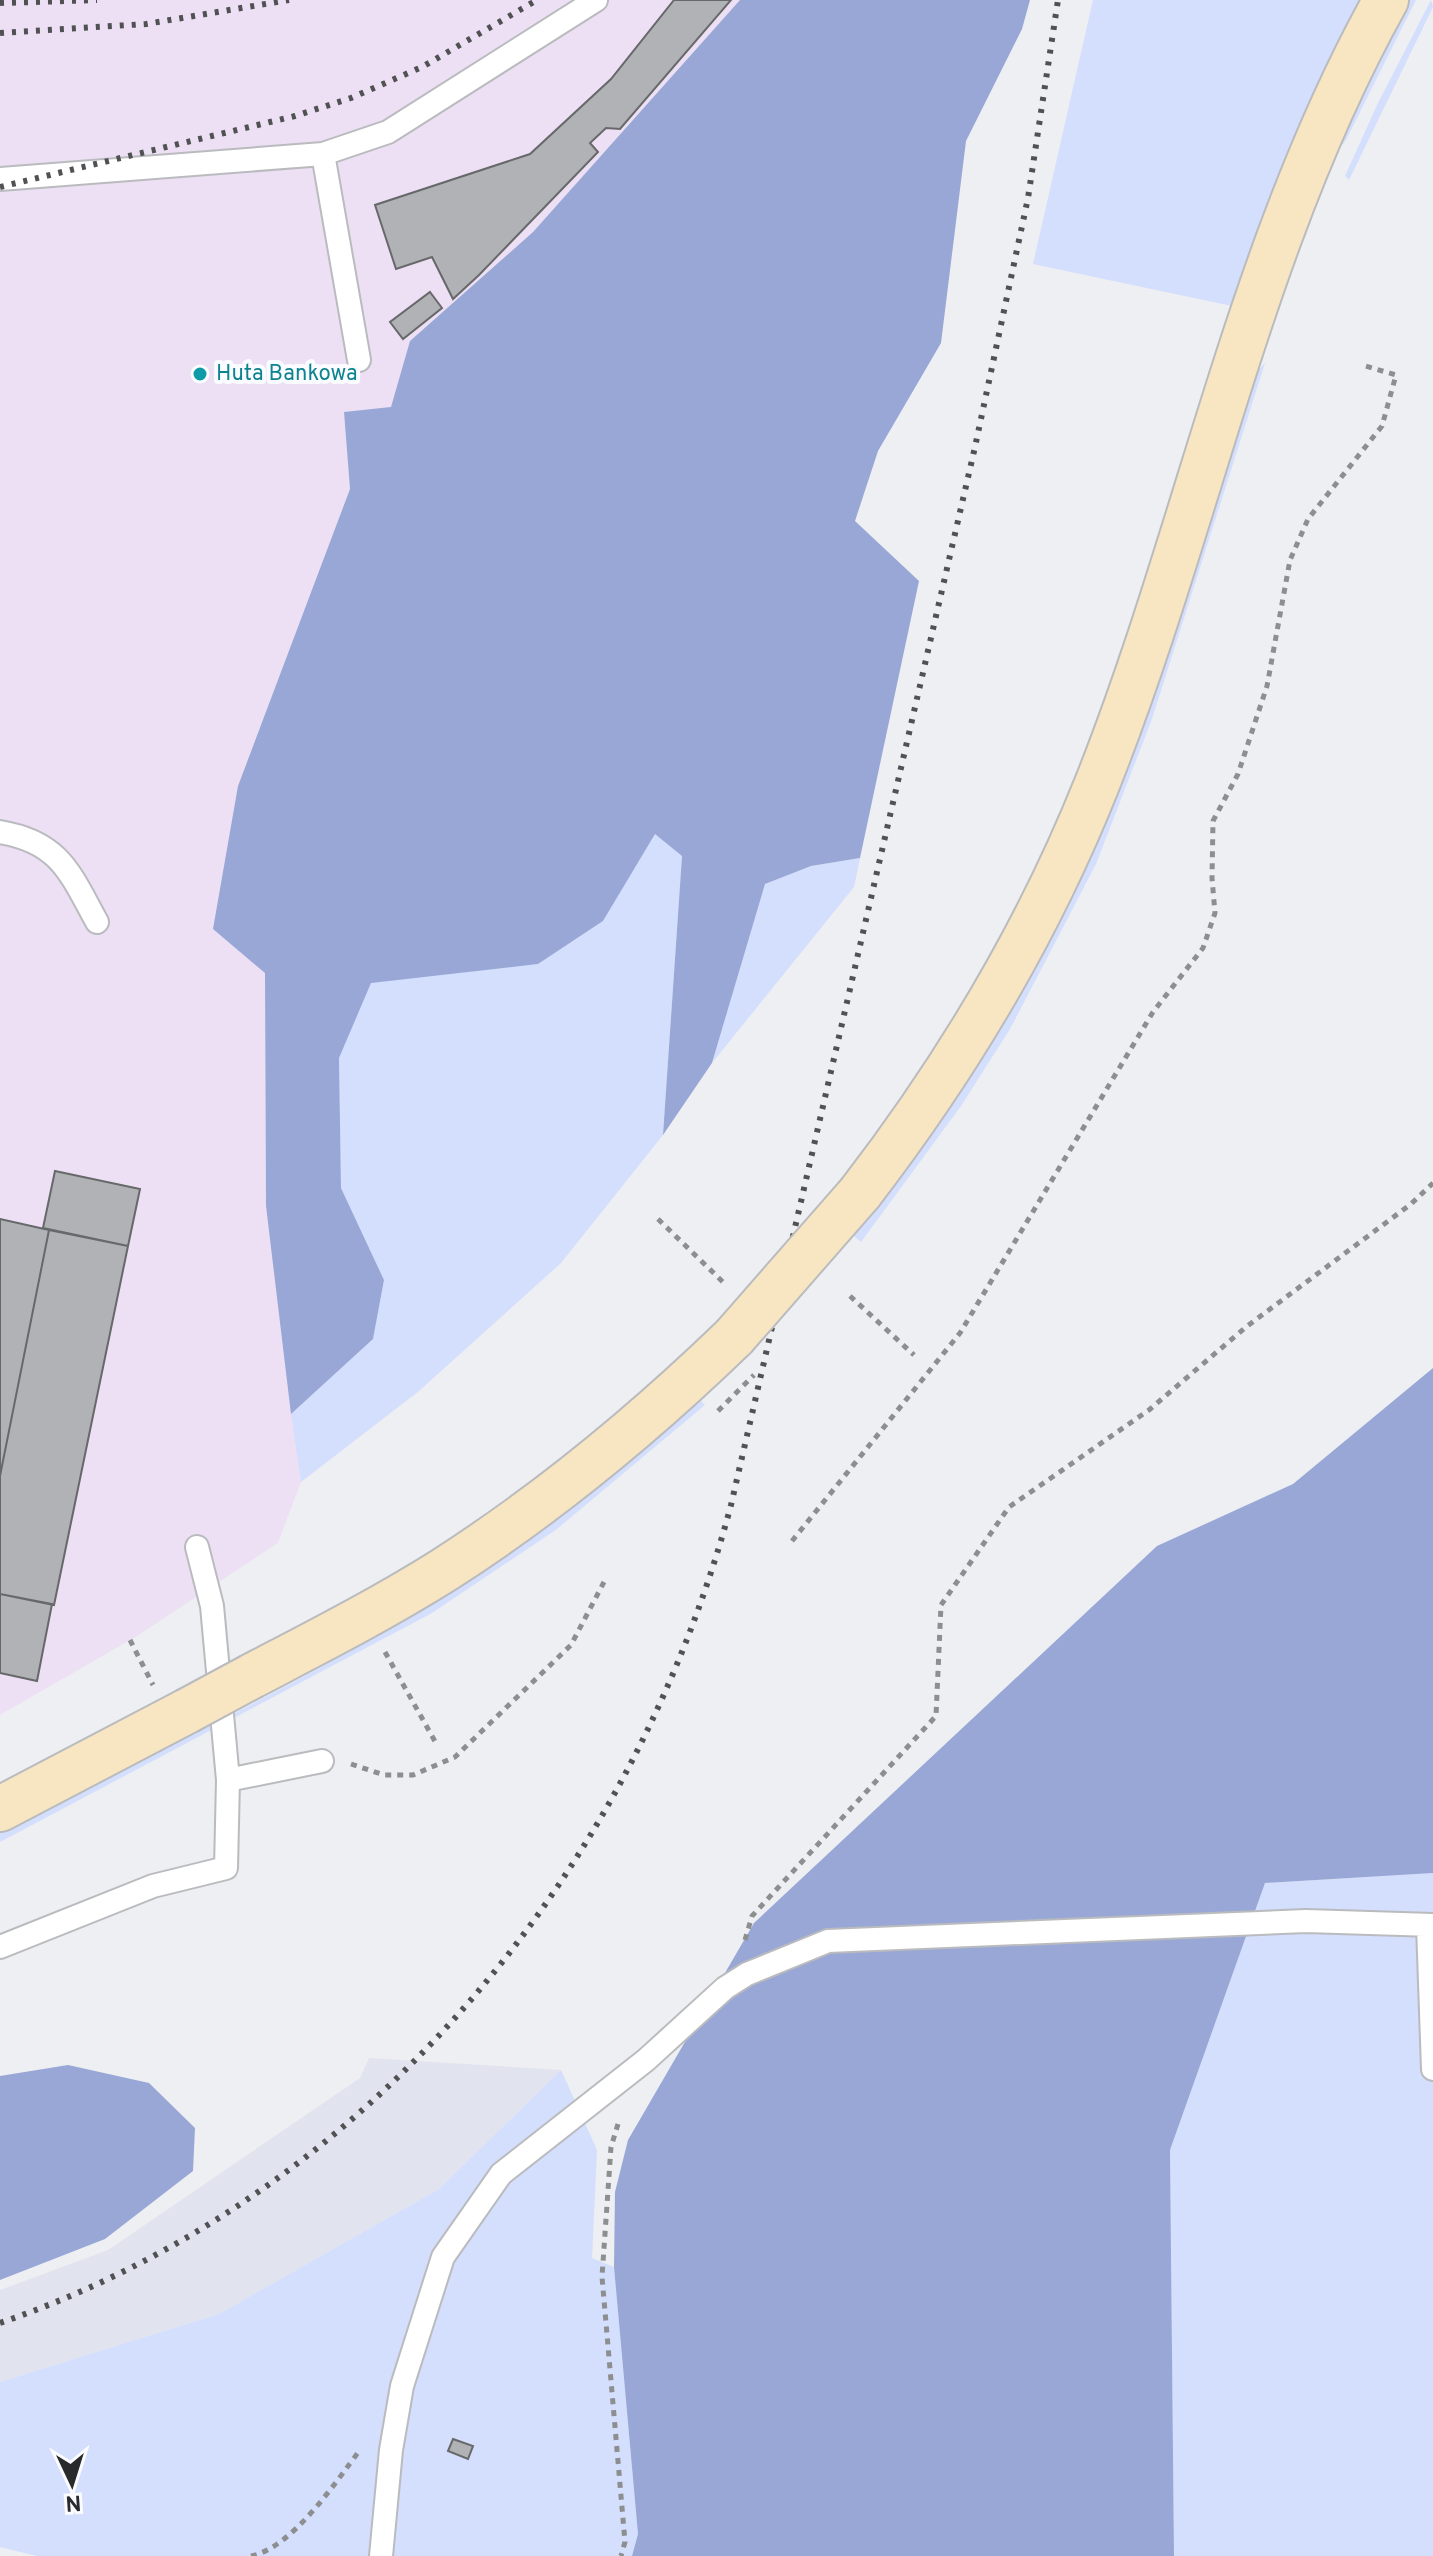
<svg xmlns="http://www.w3.org/2000/svg" width="1433" height="2556" viewBox="0 0 1433 2556" font-family="Overpass,sans-serif">
	<style>
		.built { fill: #e1e4ef }
		.industrial { fill: #ede0f4 }
		.green { fill: #d4defd }
		.forest { fill: #98a7d6 }
		.building { fill: #b1b2b5; stroke: #67686a; stroke-width: 2 }
		.lines { fill: none; stroke-linecap: round; stroke-linejoin: round }
		.lane-casing { stroke: #babbbe; stroke-width: 26 }
		.secondary-casing { stroke: #babbbe; stroke-width: 48 }
		.path { stroke: #8d8e90; stroke-width: 5; stroke-dasharray: 6 6; stroke-linecap: butt }
		.lane { stroke: #fff; stroke-width: 22 }
		.secondary { stroke: #f8e6c3; stroke-width: 44 }
		.rail { stroke: #505153; stroke-width: 6; stroke-dasharray: 4 8; stroke-linecap: butt }
		.secondary-bridge-casing { stroke: #babbbe; stroke-width: 48; stroke-linecap: butt }
		.path-bridge { stroke: #8d8e90; stroke-width: 5; stroke-dasharray: 6 6; stroke-linecap: butt }
		.secondary-bridge { stroke: #f8e6c3; stroke-width: 44 }
		.culture-dot { fill: #0f9aa8; stroke: #fbfcff; stroke-width: 3 }
		.labels { text-anchor: middle; dominant-baseline: central; stroke-width: 8; stroke-linejoin: round; paint-order: stroke }
		.culture-label { font-size: 22px; fill: #0d838f; stroke: #fbfcff; text-anchor: start }
	</style>
	<rect width="100%" height="100%" fill="#eeeff2"/>
	<path class="built" d="M369 2058 561 2070 439 2189 219 2314 0 2382V2290L108 2250 360 2078Z"/>
	<path class="industrial" d="M0 0H740L533 232 410 341 391 408 344 412 350 489 238 786 265 973 266 1206 301 1482 278 1543 137 1636 0 1715Z"/>
	<path class="green" d="M1093 0H1361L1287 157 1232 306 1033 264Z
		M1410 0H1416L1346 140 1335 154Z
		M1431 0 1433 7 1349 180 1345 176 1377 105Z
		M1265 363 1152 719 1096 864 1010 1029 961 1106 861 1242 854 1236C946 1119 1026 997 1088 861 1159 705 1203 536 1256 373Z
		M655 833 682 856 663 1135 561 1263 419 1391 301 1482 291 1414 373 1339 384 1280 341 1188 339 1057 371 982 538 964 603 921Z
		M860 858 854 887 712 1063 765 884 811 866Z
		M700 1400 705 1405 557 1529 432 1613 0 1842V1833C168 1745 344 1665 501 1559 571 1511 636 1456 700 1400Z
		M1433 1873V2556H1174L1170 2150 1265 1883Z
		M561 2070 597 2150 592 2258 614 2267 638 2534 632 2556H37L0 2547V2382L219 2314 439 2189Z"/>
	<path class="forest" d="M740 0H1030L1022 29 966 141 941 343 878 451 855 521 919 581 860 858 811 866 765 884 712 1063 663 1135 682 856 655 834 603 921 538 964 371 983 339 1058 341 1188 384 1280 373 1339 291 1414 266 1206 265 973 213 929 238 786 350 489 344 412 391 407 410 341 533 232Z
		M1433 1368V1873L1265 1883 1170 2150 1174 2556H632L638 2534 614 2267 615 2192 628 2140 754 1923 1157 1546 1293 1484Z
		M68 2065 149 2083 195 2128 193 2171 105 2239 0 2280V2076Z"/>
	<path class="building" d="M674 0H731L620 129 606 128 590 143 598 152 479 275 453 299 432 257 396 269 375 205 530 154 611 79Z
		M430 292 442 308 403 339 390 322Z
		M55 1171 140 1189 128 1246 43 1228Z
		M0 1219 49 1230 0 1476Z
		M49 1230 128 1246 54 1605 0 1594V1476Z
		M0 1594 52 1604 37 1681 0 1673Z
		M453 2439 473 2446 468 2459 448 2451Z"/>
	<g class="lines">
		<defs>
			<path id="lane" d="M323 154 359 360
				M0 179 323 154 388 132 596 0
				M0 832C60 842 70 873 97 922
				M197 1547 212 1606 228 1780
				M1428 1925 1433 2069
				M0 1947 153 1886 226 1868 228 1780 322 1761
				M381 2556 391 2450 402 2386 443 2257 501 2174 646 2060 725 1988 747 1974 828 1941 1306 1921 1433 1925"/>
			<path id="secondary" d="M860 1193C957 1067 1038 932 1097 784 1200 525 1249 245 1386 0
				M252 1676C317 1642 382 1609 444 1570 550 1502 645 1423 734 1337
				M0 1809 187 1711"/>
		</defs>
		<use href="#lane" class="lane-casing"/>
		<use href="#secondary" class="secondary-casing"/>
		<path class="path" d="M658 1219 726 1285
			M850 1296 914 1355
			M792 1541 960 1333 1153 1012 1203 948 1215 913 1212 878 1213 821 1238 774 1267 686 1290 560 1308 519 1382 426 1396 375 1362 365
			M130 1640 153 1685
			M385 1652 437 1745
			M351 1764 384 1775H413L455 1757 571 1645 604 1582
			M745 1940 752 1916 936 1716 941 1605 1009 1507 1149 1410 1246 1327 1411 1204 1433 1183
			M618 2124 611 2147 602 2277 625 2542 621 2556
			M251 2556C292 2548 335 2483 360 2450"/>
		<use href="#lane" class="lane"/>
		<use href="#secondary" class="secondary"/>
		<path class="rail" d="M0 3 97 0
			M0 33 146 24 289 0
			M0 187 295 116 351 98 422 67 537 0
			M0 2323C367 2197 632 1875 731 1505L975 447 1028 198 1058 0"/>
		<defs>
			<path id="secondary-bridge" d="M734 1337 860 1193
				M187 1711 252 1676"/>
		</defs>
		<use href="#secondary-bridge" class="secondary-bridge-casing"/>
		<path class="path-bridge" d="M718 1411 754 1375"/>
		<use href="#secondary-bridge" class="secondary-bridge"/>
	</g>
	<circle class="culture-dot" cx="200" cy="374" r="8"/>
	<g class="labels">
		<g class="culture-label">
			<text x="216" y="374">Huta Bankowa</text>
		</g>
	</g>
	<g transform="translate(72 2484) rotate(176)" stroke="#fbfcff" stroke-width="6" paint-order="stroke">
	<path d="M0-6L14 30L0 20L-14 30Z" fill="#292a2b"/>
	<text y="-12" font-size="22" font-weight="bold" text-anchor="middle" fill="#292a2b">N</text>
	</g>
</svg>
